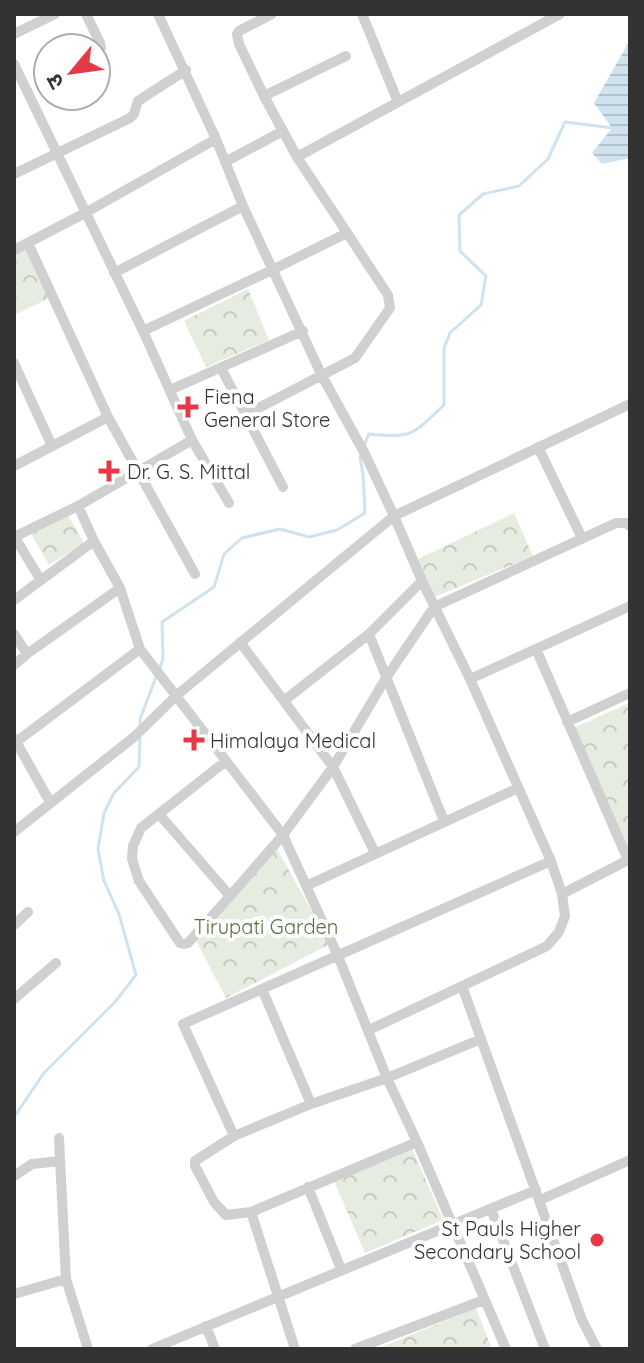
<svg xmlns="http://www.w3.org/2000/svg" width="644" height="1363" viewBox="0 0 644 1363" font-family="Quicksand,'Noto Sans Devanagari',sans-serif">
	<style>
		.park { fill: url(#park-crowns) }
		.water { fill: url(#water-rules) }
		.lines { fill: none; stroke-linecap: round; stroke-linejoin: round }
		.stream { stroke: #cfe2ee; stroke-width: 3 }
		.street { stroke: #d0d0d0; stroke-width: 10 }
		.poi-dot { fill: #e63946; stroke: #fff; stroke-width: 3 }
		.labels { text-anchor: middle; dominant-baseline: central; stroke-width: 8; stroke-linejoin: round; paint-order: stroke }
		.poi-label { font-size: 20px; fill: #333; stroke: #fff; text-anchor: start }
		.park-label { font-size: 20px; fill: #56703f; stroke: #fff }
	</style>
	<defs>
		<pattern id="park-crowns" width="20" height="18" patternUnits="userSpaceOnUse" patternTransform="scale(2)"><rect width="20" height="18" fill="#e6ecdf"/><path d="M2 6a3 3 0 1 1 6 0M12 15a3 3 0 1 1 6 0" fill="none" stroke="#c6cbc0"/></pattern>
		<pattern id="water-rules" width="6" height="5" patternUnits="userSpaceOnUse" patternTransform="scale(2)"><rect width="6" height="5" fill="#cfe2ee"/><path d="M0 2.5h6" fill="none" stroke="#b2c2cd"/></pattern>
	</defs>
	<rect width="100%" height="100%" fill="#fff"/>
	<path class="park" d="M27 249 50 298 14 315V255Z
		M248 289 269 340 206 367 184 321Z
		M67 513 84 543 49 565 31 534Z
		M514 513 533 556 432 598 418 559Z
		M629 703 630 706 629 852 574 728Z
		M276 847 330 944 226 998 194 937Z
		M412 1148 443 1220 365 1253 334 1181Z
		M476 1308 492 1349H384L382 1347Z"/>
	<path class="water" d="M630 40V158L602 164 592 153 612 128 594 103Z"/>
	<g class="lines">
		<path class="stream" d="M364 445 369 434C413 439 413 434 444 405V348L450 333 481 305 486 276 460 251 459 215 483 194 519 186 548 159 565 122 613 128
			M159 670 163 659 162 622 214 587 224 554 242 538 280 529 309 537 337 530 365 513 363 474 360 457 362 452
			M140 726V719L156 677
			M14 1117 44 1073 115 1002 136 975 119 914 104 881 98 849 104 813 114 793 139 767 140 738"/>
		<path class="street" d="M86 14 100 43 101 48 96 53
			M158 14 216 139 243 206 322 376 365 454 394 516 422 581 470 679 551 861 562 894 565 916 559 932 547 946 369 1030
			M362 14 398 102
			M14 34 55 14
			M14 64 143 331 192 440 229 503
			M264 96 346 56
			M297 157 560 14
			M225 162 283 131
			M14 174 130 118 134 114 138 101 186 70
			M28 243 108 417 195 574
			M14 250 85 213 216 139
			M114 273 243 206
			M143 331 274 269 347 233
			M14 363 52 446
			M221 368 283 487
			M170 390 303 331
			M245 415 355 358 390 308 388 295 297 157 264 96 239 44 237 34 239 31 272 14
			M538 447 582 538
			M14 466 108 417
			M78 506 94 541 120 588 140 649 283 835 338 956 387 1078 417 1142 506 1349
			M14 536 40 579
			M14 537 78 506 192 440
			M14 600 94 541
			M14 634 27 654
			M369 634 444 821
			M240 642 333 767 375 853
			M536 649 628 860
			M14 665 27 654 120 588
			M470 679 630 606
			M285 700 369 634 422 581
			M567 722 630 693
			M14 738 50 802
			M16 742 140 649
			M159 814 230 896 188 943 184 944 180 943 139 881 132 859 133 846 141 828 226 761
			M14 832 134 737 177 695 394 516 630 404
			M306 886 518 788
			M562 894 630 859
			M230 896 283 835 333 767 386 678 434 607 616 523H626L630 526
			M14 925 28 912
			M462 986 582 1320 597 1349
			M262 989 311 1104
			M14 999 56 963
			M234 1136 183 1024 551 861
			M59 1138 66 1279 88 1349
			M417 1142 251 1212 226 1215 214 1202 195 1166V1161L198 1159 234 1136 311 1104 387 1078 481 1039
			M14 1176 32 1164 60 1161
			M308 1187 341 1269
			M540 1200 630 1160
			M491 1209 545 1349
			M251 1212 295 1349
			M14 1294 66 1279
			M206 1326 215 1349
			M152 1349 536 1190
			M355 1349 484 1300"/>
	</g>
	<g class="poi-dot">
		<path d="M184 395h8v8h8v8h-8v8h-8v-8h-8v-8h8z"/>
		<path d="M105 459h8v8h8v8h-8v8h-8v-8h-8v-8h8z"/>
		<path d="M190 728h8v8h8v8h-8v8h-8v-8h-8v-8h8z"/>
		<circle cx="597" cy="1240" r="8"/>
	</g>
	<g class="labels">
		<g class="poi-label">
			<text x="204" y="396">Fiena<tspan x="204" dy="23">General Store</tspan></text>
			<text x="127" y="471">Dr. G. S. Mittal</text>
			<text x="210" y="740">Himalaya Medical</text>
			<text x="581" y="1228" text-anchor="end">St Pauls Higher<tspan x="581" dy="23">Secondary School</tspan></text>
		</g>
		<g class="park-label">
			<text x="266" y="926">Tirupati Garden</text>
		</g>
	</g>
	<rect width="644" height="1363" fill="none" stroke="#333333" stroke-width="32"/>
	<g transform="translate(72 72) rotate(241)"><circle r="38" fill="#ffffff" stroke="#adadad" stroke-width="2"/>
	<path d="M0-6L14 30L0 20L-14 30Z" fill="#e63946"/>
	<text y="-12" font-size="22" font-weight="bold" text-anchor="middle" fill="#333333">उ</text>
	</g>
</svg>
